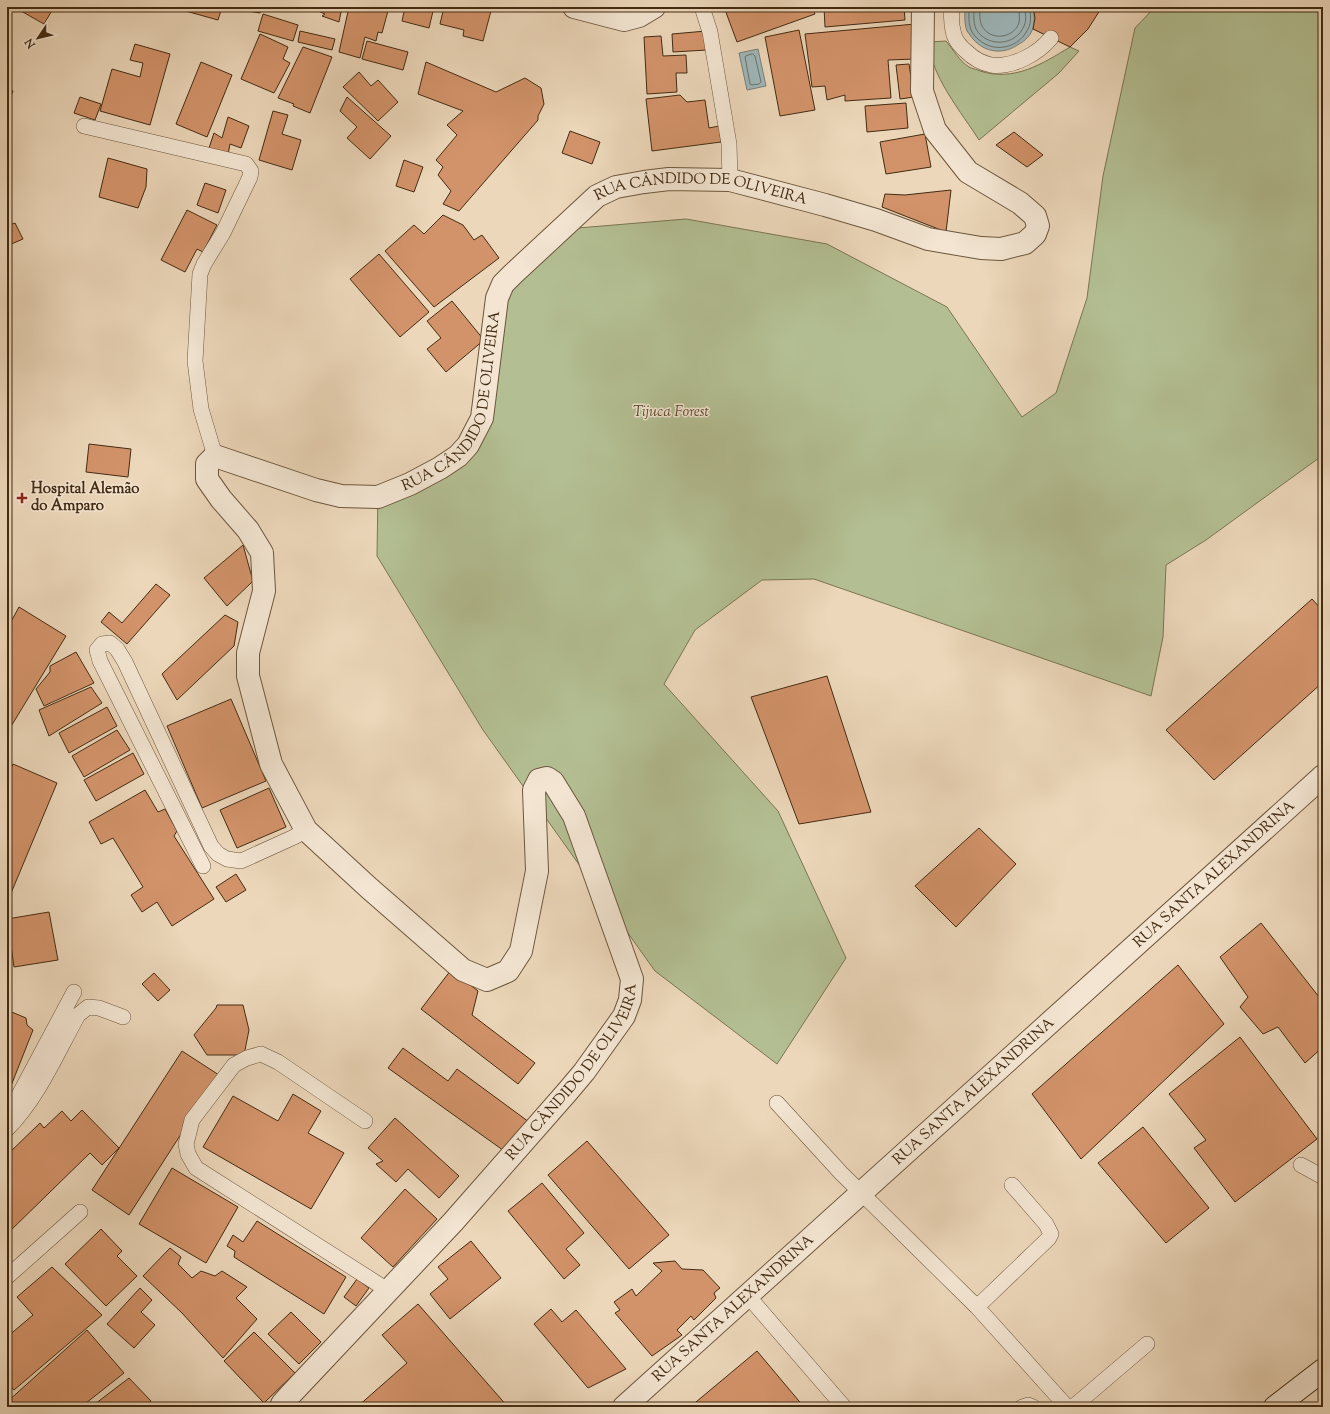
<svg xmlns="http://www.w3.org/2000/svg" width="1330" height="1414" viewBox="0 0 1330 1414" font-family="'Sorts Mill Goudy',serif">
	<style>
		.green { fill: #b3bf93; stroke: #7b7552 }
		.water { fill: #9eb7bb; stroke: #7a7f77 }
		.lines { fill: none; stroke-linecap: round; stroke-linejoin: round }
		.shore { stroke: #707166; stroke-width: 1 }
		.building { fill: #d3936a; stroke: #432b12 }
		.lane-casing { stroke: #6d563c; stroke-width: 16 }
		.street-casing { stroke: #6d563c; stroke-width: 24 }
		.secondary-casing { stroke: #432b12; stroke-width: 24 }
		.lane { stroke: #f3e5d2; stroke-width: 15 }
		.street { stroke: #f3e5d2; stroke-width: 22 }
		.secondary { stroke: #f3e5d2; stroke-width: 22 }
		.poi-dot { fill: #8f2418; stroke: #f3e5d2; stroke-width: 1.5 }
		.labels { text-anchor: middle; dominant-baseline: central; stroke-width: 3; stroke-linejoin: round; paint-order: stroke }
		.street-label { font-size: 15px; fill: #432b12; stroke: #f3e5d2 }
		.park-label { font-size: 15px; font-style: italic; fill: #59492c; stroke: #f3e5d2 }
		.poi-label { font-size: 15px; font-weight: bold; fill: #432b12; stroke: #f3e5d2; text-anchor: start }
	</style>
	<rect width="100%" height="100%" fill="#ecd7ba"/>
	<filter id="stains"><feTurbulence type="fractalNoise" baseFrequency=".005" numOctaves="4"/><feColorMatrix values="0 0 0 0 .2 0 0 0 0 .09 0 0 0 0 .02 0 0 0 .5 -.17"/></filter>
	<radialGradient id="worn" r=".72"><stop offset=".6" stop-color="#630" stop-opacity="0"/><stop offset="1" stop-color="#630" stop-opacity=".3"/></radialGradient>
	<path class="green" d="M1155 7H1323V455L1206 540 1166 565 1163 637 1151 696 814 579 762 580 695 630 664 684 778 811 846 958 777 1064 655 971 483 730 377 556 378 489 469 447 498 299 578 228 686 219 827 244 947 307 1022 417 1056 393 1087 298 1103 176 1135 28Z
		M946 41C953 49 959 61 969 67 972 69 977 69 980 71 1014 82 1042 64 1070 47L1079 51 1059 73 979 140C964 116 927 71 930 42Z"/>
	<path class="water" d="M965 7H1033C1034 14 1035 21 1033 28 1031 35 1025 41 1019 44 1004 55 985 53 973 39 971 36 969 34 967 31 964 23 965 15 965 7Z
		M758 49 766 86 747 90 739 53Z"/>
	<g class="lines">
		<path class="shore" d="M969 7C969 15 968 24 972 32 986 54 1017 52 1028 29 1032 22 1030 14 1030 7
			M974 7C974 14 973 22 976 29 987 48 1016 46 1024 26 1027 20 1025 13 1025 7
			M980 7C980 13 979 20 982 26 990 41 1013 39 1019 23 1020 18 1019 12 1019 7
			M753 54 755 56 761 82 759 84 752 85 750 84 745 57 746 56Z"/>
	</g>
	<path class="building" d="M24 7H54L44 24 21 11Z
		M182 7H222L218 20 182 10Z
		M235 7H261L260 13 235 9Z
		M309 7H342L339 22 322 16 325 14Z
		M349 7H389L382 33 378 32 376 41 365 37 360 58 339 52Z
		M405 7H434L429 28 402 21Z
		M444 7H492L483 41 463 36 464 30 440 24Z
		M724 7H812L815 14 737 42Z
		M824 7H904L905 20 825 27Z
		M1033 7H1102L1088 29 1070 47 1033 29 1035 18Z
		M263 14 298 25 293 41 258 31Z
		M915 24V59L888 60 891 98 845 101V95L827 100 825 86 812 87 805 34Z
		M799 30 815 110 780 116 765 37Z
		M300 31 335 39 332 50 298 42Z
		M706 31 707 50 673 52 672 34Z
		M260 34 288 47 283 59 290 63 274 93 241 79Z
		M661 36 663 56 686 55 687 73H676L677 92 647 94 644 37Z
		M367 41 408 52 403 70 362 59Z
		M135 44 170 54 150 125 100 111 112 69 140 77 143 63 130 60Z
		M303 47 332 57 310 113 293 106 294 104 278 98Z
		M201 62 232 75 207 137 176 124Z
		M426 62 496 92 525 78 541 88 544 104 538 116V120L459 211 443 204 451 191 438 175 443 167 436 160 457 135 447 125 463 111 418 94Z
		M909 64 914 97 900 99 896 65Z
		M359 72 371 86 378 80 398 102 378 121 343 87Z
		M7 89 13 91 7 107Z
		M680 95 687 102 705 100 709 128 719 126 721 142 652 151 646 99Z
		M80 97 101 104 95 120 74 113Z
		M347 97 391 136 370 159 347 138 357 127 340 111Z
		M906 103 908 128 867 132 865 106Z
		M273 111 288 115 282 134 301 140 292 170 259 160Z
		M228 117 249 126 241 148 230 144 228 155 208 151 214 133 222 138Z
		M570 131 600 142 592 164 562 153Z
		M1014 132 1043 155 1027 167 996 145Z
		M925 134 931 167 886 174 880 142Z
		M108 158 147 169 146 187 138 208 99 197Z
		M404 160 423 167 414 192 396 186Z
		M205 183 226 190 218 213 197 205Z
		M951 190 946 232 882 207 885 194 905 195Z
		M187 210 217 225 203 252 197 249 185 272 161 260Z
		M443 215 463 225 474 240 482 235 499 258 434 307 385 251 414 225 424 234Z
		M15 223 23 239 9 245 7 242V226Z
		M379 254 429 312 400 337 350 279Z
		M452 301 484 340 446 372 427 349 441 338 427 321Z
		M89 444 131 449 128 477 86 472Z
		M243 545 253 581 227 606 204 578Z
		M156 584 170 595 127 644 101 622 109 612 122 623Z
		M1312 599 1323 611V682L1214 780 1166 730Z
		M19 607 66 636 7 733V660L9 658 7 655V629Z
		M225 615 238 622 234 646 177 700 162 674Z
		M76 652 94 683 44 706 36 689 50 672V666Z
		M827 676 871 812 799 824 751 697Z
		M91 687 102 703 49 736 39 710Z
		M231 699 266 781 202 808 167 726Z
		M107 707 117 726 69 753 59 733Z
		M117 730 130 750 84 777 72 756Z
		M133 753 144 774 96 801 84 780Z
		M13 764 57 783 9 898 7 897V778Z
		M269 788 286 827 237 848 220 810Z
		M145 790 158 812 165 809 177 831 174 836 214 899 172 926 157 902 142 912 131 895 143 887 113 838 101 844 89 822Z
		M979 828 1016 864 956 927 915 886Z
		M236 874 246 890 226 902 216 887Z
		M49 912 58 960 14 967 7 919Z
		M1261 923 1323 1002V1047L1305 1063 1278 1027 1263 1034 1240 1007 1248 997 1220 957Z
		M1178 965 1224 1024 1081 1159 1032 1094Z
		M451 970 478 991 472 1015 535 1063 518 1084 421 1009Z
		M154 973 170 990 158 1001 142 984Z
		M217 1005H243L249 1030 244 1055H207L194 1035 216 1008Z
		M7 1010 26 1018 27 1025 33 1030 7 1096Z
		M1240 1037 1317 1139 1235 1202 1194 1148 1206 1140 1169 1094Z
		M403 1048 448 1081 457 1069 529 1122 507 1153 388 1068Z
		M182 1051 219 1075 129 1215 92 1190Z
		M293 1094 321 1111 308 1133 344 1153 311 1209 203 1147 233 1096 278 1121Z
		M82 1110 119 1148 102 1165 90 1153 7 1234V1155L40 1123 44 1128 62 1111 71 1121Z
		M395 1118 459 1176 439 1198 408 1169 396 1182 376 1164 383 1161 368 1148Z
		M1143 1127 1209 1208 1166 1243 1098 1163Z
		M587 1141 669 1235 629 1269 548 1175Z
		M172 1168 238 1207 206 1263 139 1224Z
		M542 1183 584 1233 566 1249 580 1265 564 1279 508 1211Z
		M405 1189 437 1219 393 1267 361 1238Z
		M257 1221 346 1277 324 1314 234 1257 235 1251 227 1246 233 1235 243 1242Z
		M101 1229 122 1251 117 1256 137 1276 106 1306 65 1264Z
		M471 1241 501 1278 450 1319 430 1294 448 1279 438 1267Z
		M170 1248 181 1257 178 1264 192 1278 201 1271 215 1276 222 1271 247 1287 236 1298 257 1319 223 1358 182 1313 143 1276Z
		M675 1261 682 1269 703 1270 720 1288 714 1293 716 1298 694 1320 691 1316 677 1330 682 1335 652 1356 615 1313 620 1310 614 1302 632 1289 636 1296 662 1271 653 1263Z
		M52 1267 102 1315 14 1390 7 1382V1337L33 1315 17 1297Z
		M357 1279 369 1288 356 1306 344 1297Z
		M140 1288 152 1300 141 1312 155 1325 134 1348 107 1324Z
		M418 1304 508 1407H357L407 1363 382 1335Z
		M551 1309 562 1322 576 1310 626 1369 588 1388 534 1324Z
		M291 1312 321 1342 299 1364 268 1334Z
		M87 1330 124 1373 81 1407H7V1402Z
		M254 1332 295 1373 264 1403 224 1361Z
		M757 1351 804 1407H690Z
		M129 1378 151 1401 144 1407H91Z"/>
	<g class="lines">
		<defs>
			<path id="lane" d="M702 7 710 32 729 144 730 180
				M952 7C951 16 951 25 954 35 956 41 962 48 967 52 973 58 982 63 991 65 1012 68 1038 54 1051 38
				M84 126 246 164 251 171 250 177 223 233 204 264 200 274 195 361 201 409 215 456
				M203 866 100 661 97 650 102 644 110 643 117 649 125 662 211 846 218 854 227 859 241 861 294 837 306 830
				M777 1103 841 1173 977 1307 1067 1407
				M7 1114 11 1110 74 992
				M365 1121 278 1062 261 1054 247 1058 234 1065 192 1120 186 1144 188 1154 196 1168 389 1291
				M7 1129C38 1098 57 1053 78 1015L88 1007 99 1008 123 1017
				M1301 1165 1323 1177
				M7 1277 80 1212
				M748 1296 844 1407
				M977 1307 1049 1238 1051 1234 1046 1224 1012 1185
				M1022 1407 1028 1405 1033 1407
				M1073 1407 1147 1344"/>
			<g id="street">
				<path d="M574 7 624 20 639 16 654 7"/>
				<path id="s1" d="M282 1407V1404L290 1395 453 1222 568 1091 584 1072 624 1016 630 1000 632 979 574 816 553 782 547 778 539 780 534 790 537 871 521 951 508 971 487 980 463 970 369 888 306 830 271 764 248 676V653L264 591 262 553 248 530 221 499 207 479V464L215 456 316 490 341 496 378 497 410 484 440 468 458 456 468 445 482 418 497 298 503 284 513 274 597 196 616 187 644 182 669 179 730 180 825 205 876 220 928 239 981 248 1001 249 1025 243 1035 234 1038 226 1035 216 1020 203 968 172 935 130 922 91 923 7"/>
				<path id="s2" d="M624 1407 1323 776"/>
			</g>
			<path id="secondary" d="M1275 1407 1323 1370"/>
		</defs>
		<use href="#lane" class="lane-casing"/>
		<use href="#street" class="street-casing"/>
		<use href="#secondary" class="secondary-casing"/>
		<use href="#lane" class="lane"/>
		<use href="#street" class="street"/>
		<use href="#secondary" class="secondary"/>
	</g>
	<path class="poi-dot" d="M20 492h4v4h4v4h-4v4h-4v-4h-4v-4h4z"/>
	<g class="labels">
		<g class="street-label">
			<text stroke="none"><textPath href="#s1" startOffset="2330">RUA CÂNDIDO DE OLIVEIRA</textPath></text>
			<text stroke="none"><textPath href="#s1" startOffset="1958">RUA CÂNDIDO DE OLIVEIRA</textPath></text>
			<text stroke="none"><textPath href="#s2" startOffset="795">RUA SANTA ALEXANDRINA</textPath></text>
			<text stroke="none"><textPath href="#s1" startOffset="446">RUA CÂNDIDO DE OLIVEIRA</textPath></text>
			<text stroke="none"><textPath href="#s2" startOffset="471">RUA SANTA ALEXANDRINA</textPath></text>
			<text stroke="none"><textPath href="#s2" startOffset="147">RUA SANTA ALEXANDRINA</textPath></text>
		</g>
		<g class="park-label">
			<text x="671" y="412">Tijuca Forest</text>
		</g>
		<g class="poi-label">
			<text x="31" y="489">Hospital Alemão<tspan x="31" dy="17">do Amparo</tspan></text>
		</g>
	</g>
	<rect width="1330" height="1414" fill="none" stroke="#ecd7ba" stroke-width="24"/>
	<rect x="8" y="8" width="1314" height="1398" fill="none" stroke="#432b12" stroke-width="2"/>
	<rect x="12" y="12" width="1306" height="1390" fill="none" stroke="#432b12"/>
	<g transform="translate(38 38) rotate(235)" stroke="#f3e5d2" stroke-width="3" paint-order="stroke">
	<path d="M0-3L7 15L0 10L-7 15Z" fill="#432b12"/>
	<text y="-6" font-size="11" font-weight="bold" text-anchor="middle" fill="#432b12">N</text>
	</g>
	<rect width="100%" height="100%" filter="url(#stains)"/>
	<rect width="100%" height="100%" fill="url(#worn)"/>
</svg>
